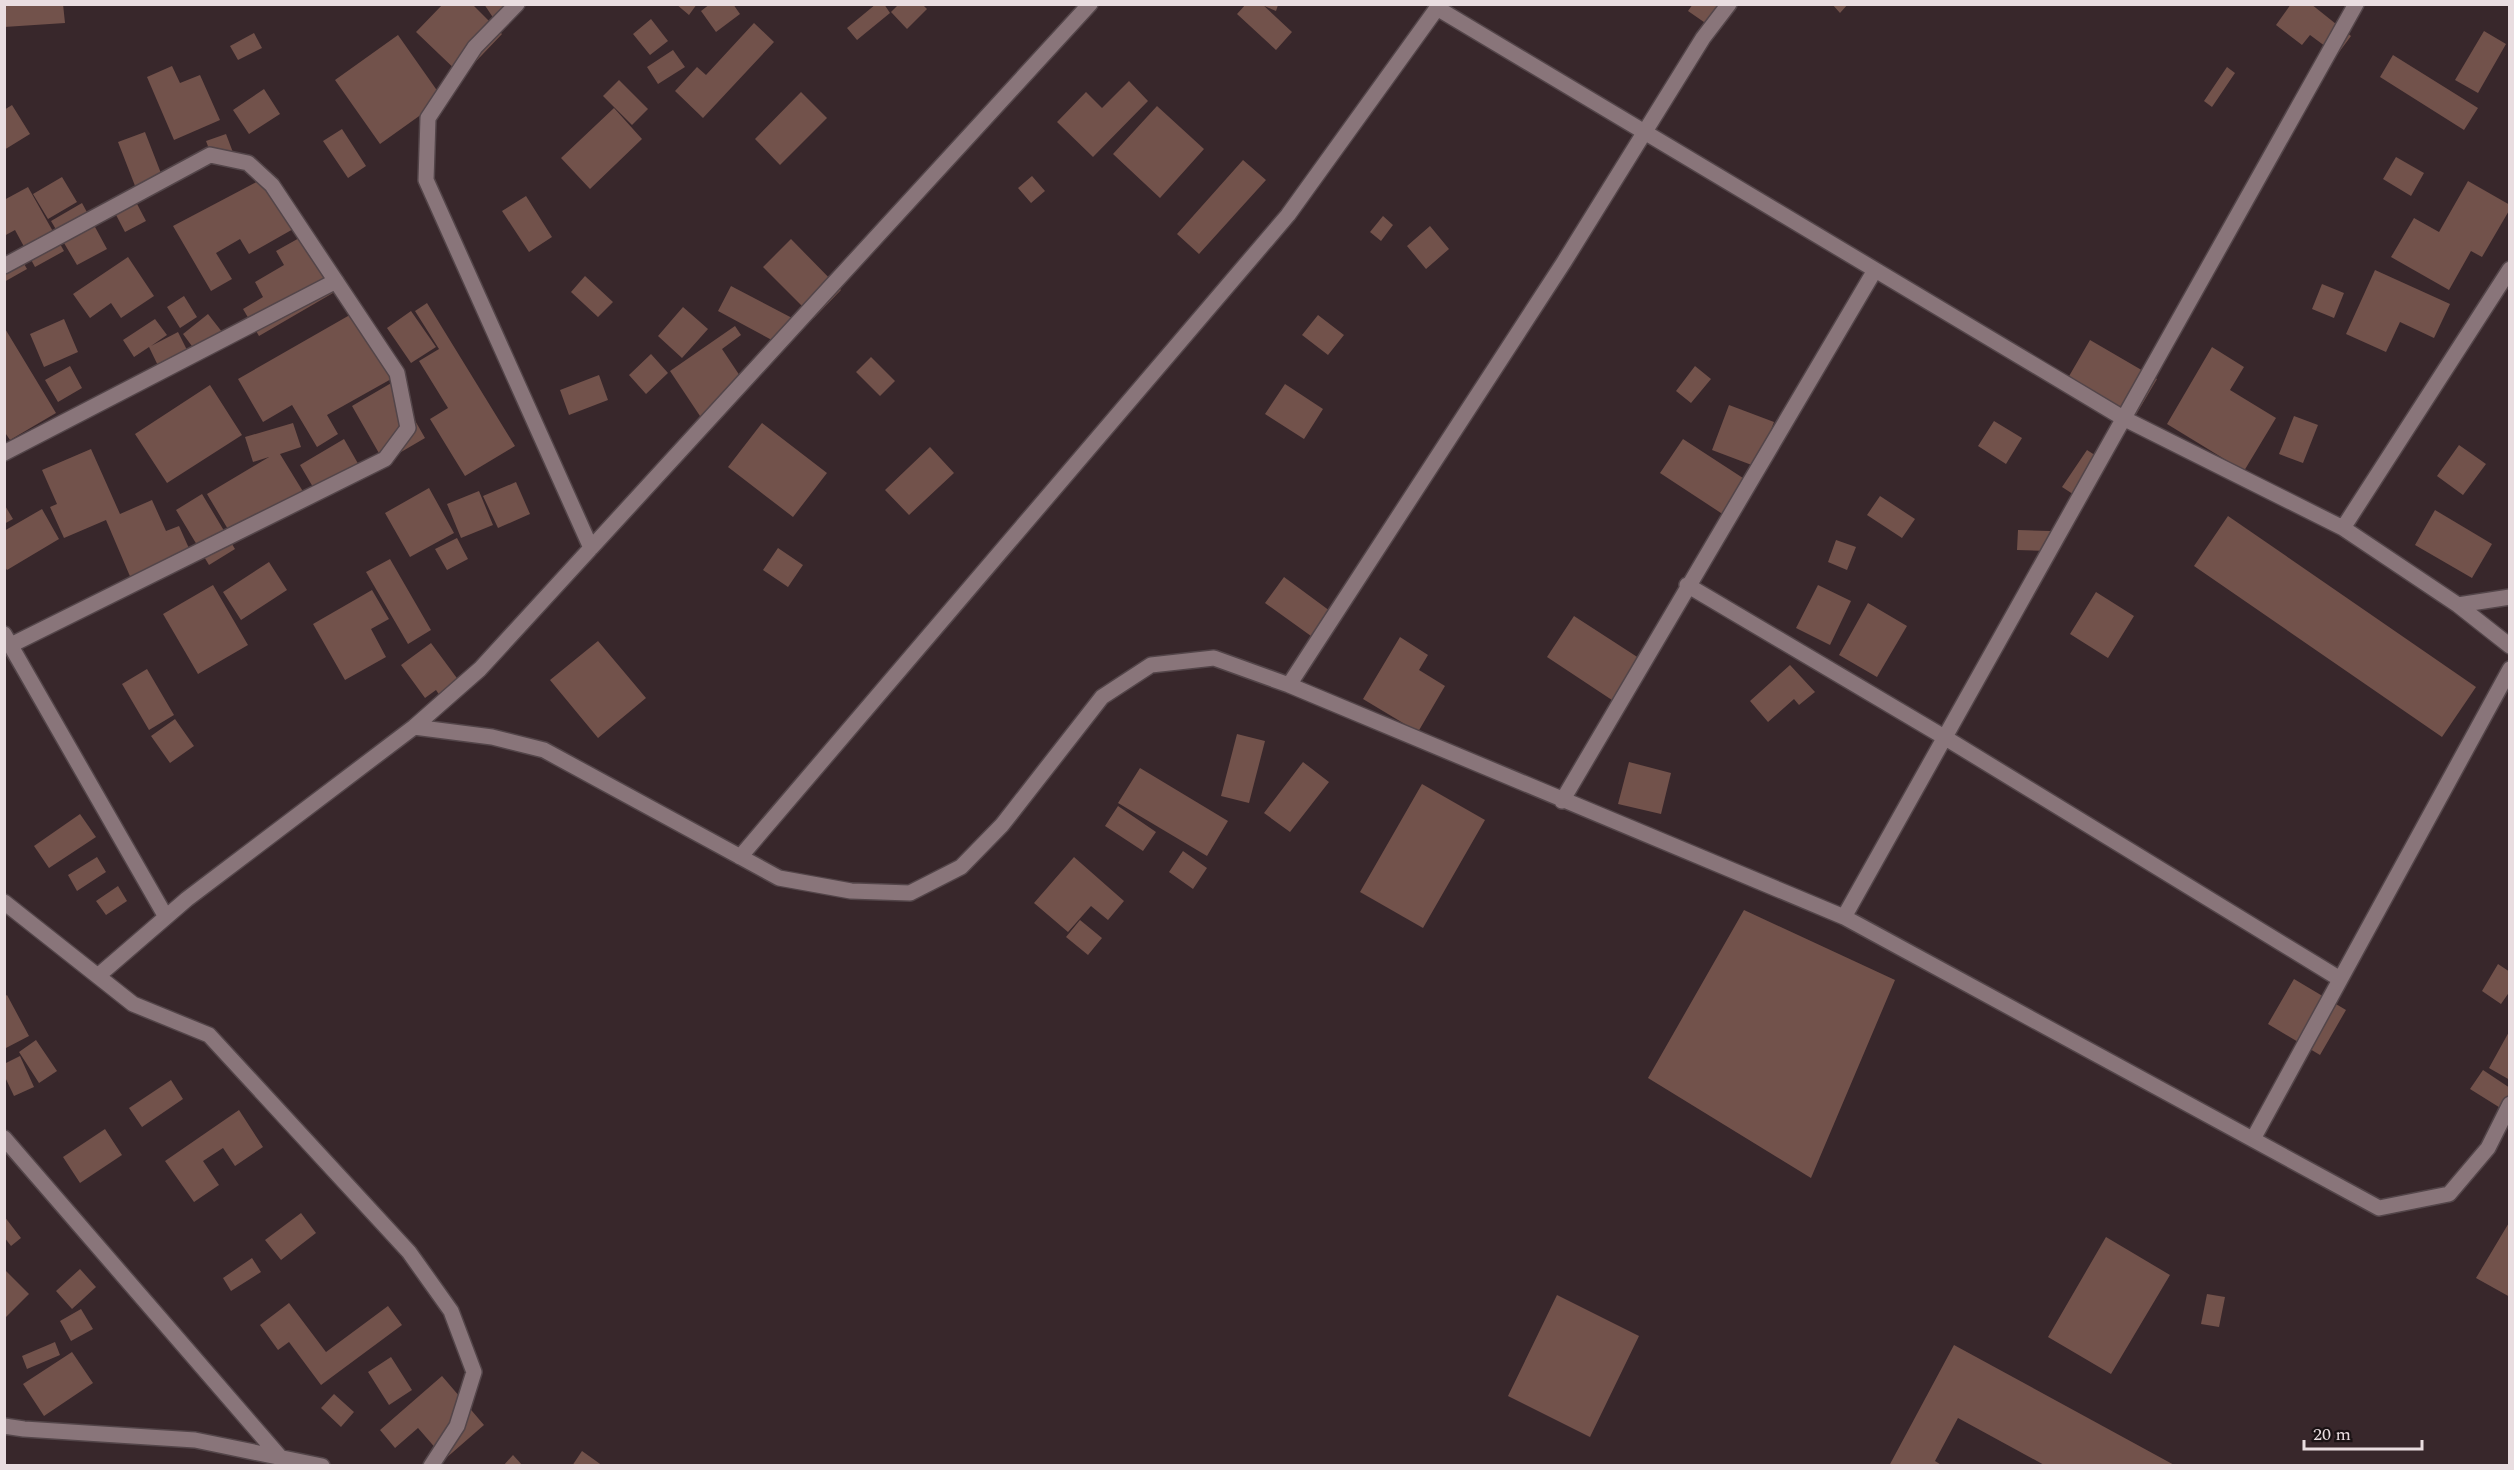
<svg xmlns="http://www.w3.org/2000/svg" width="2514" height="1470" viewBox="0 0 2514 1470" font-family="Spectral,serif">
	<style>
		.building { fill: #72524b }
		.lines { fill: none; stroke-linecap: round; stroke-linejoin: round }
		.minor-casing { stroke: #534549; stroke-width: 18 }
		.minor { stroke: #89757a; stroke-width: 15 }
	</style>
	<rect width="100%" height="100%" fill="#38272b"/>
	<path class="building" d="M4 4H63L65 23 4 27Z
		M443 4H472L502 34 462 76 416 32Z
		M484 4H515L494 19Z
		M676 4H697L689 15Z
		M710 4H733L740 14 716 32 701 11Z
		M876 4H884L890 13 857 40 847 28Z
		M899 4H922L927 9 907 29 891 12Z
		M1246 4H1262L1292 32 1276 50 1237 14Z
		M1693 4H1732L1714 29 1688 11Z
		M1832 4H1848L1840 13Z
		M2291 4H2311L2351 36 2337 55 2310 35 2302 45 2276 25Z
		M1262 5H1278L1276 11Z
		M651 19 668 41 650 55 633 34Z
		M754 23 774 42 703 118 675 91 697 67 706 75Z
		M2484 31 2506 44 2478 93 2455 80Z
		M254 33 262 48 238 60 230 46Z
		M398 35 443 99 380 144 335 80Z
		M673 50 685 67 658 84 647 67Z
		M2393 55 2478 108 2464 130 2380 77Z
		M172 66 180 83 200 75 220 120 174 140 147 77Z
		M2227 67 2235 73 2212 107 2204 101Z
		M619 80 648 109 632 125 603 96Z
		M1129 81 1148 101 1093 157 1057 122 1086 92 1102 108Z
		M264 89 280 114 249 134 233 110Z
		M801 92 827 118 780 165 755 139Z
		M12 105 30 134 4 150V110Z
		M1157 106 1204 149 1160 198 1113 154Z
		M614 108 642 139 590 189 561 158Z
		M342 129 366 166 348 178 323 141Z
		M145 132 164 181 137 191 118 142Z
		M226 134 234 155 214 162 206 141Z
		M2396 157 2424 173 2411 196 2383 179Z
		M1243 160 1266 180 1199 254 1177 234Z
		M1032 176 1045 191 1031 203 1018 188Z
		M62 177 77 202 48 219 33 194Z
		M266 177 295 228 249 254 240 239 216 253 232 279 211 291 173 226Z
		M2468 181 2510 205V209L2482 257 2471 251 2449 290 2391 257 2414 218 2439 232Z
		M28 187 64 251 35 267 15 230 4 236V200Z
		M526 196 552 237 529 252 502 211Z
		M136 202 146 221 125 232 115 213Z
		M82 203 107 249 77 265 51 221Z
		M1383 216 1393 225 1381 241 1370 232Z
		M1430 226 1449 249 1426 269 1407 246Z
		M301 237 333 293 259 336 243 309 263 297 255 282 284 265 276 251Z
		M791 239 841 290 814 318 763 267Z
		M16 250 27 269 4 282V257Z
		M128 257 154 296 121 318 111 303 90 318 73 294Z
		M2375 270 2450 304 2434 338 2400 322 2386 352 2346 334Z
		M585 276 613 302 598 317 571 292Z
		M2322 284 2344 293 2334 318 2312 309Z
		M731 286 794 319 781 345 718 311Z
		M184 296 197 317 180 328 167 307Z
		M427 303 515 446 465 476 430 419 448 408 419 361 439 349 415 311Z
		M683 307 708 329 682 358 658 336Z
		M411 311 436 347 411 363 387 328Z
		M355 312 393 378 327 415 338 434 317 447 292 405 263 422 238 379Z
		M208 314 226 337 200 357 183 334Z
		M1318 315 1344 335 1328 355 1302 335Z
		M64 319 78 352 44 367 30 334Z
		M155 319 167 335 151 346 178 332 193 362 163 376 149 347 134 357 123 340Z
		M735 326 741 335 722 349 748 388 702 419 670 371Z
		M4 327 56 413 10 440 4 431Z
		M2090 340 2157 379 2127 430 2061 390Z
		M2212 347 2244 367 2230 390 2276 418 2244 471 2167 424Z
		M651 354 668 373 646 394 629 375Z
		M871 357 895 381 880 396 856 372Z
		M70 366 82 388 58 402 45 380Z
		M1695 366 1711 379 1691 403 1676 391Z
		M599 375 608 400 569 415 560 390Z
		M393 382 425 438 384 462 352 406Z
		M1285 384 1323 409 1304 439 1265 414Z
		M210 385 242 435 167 483 135 434Z
		M1729 405 1774 422 1757 467 1712 450Z
		M2294 416 2318 425 2303 463 2279 454Z
		M1994 421 2022 438 2006 464 1978 446Z
		M293 423 301 447 280 454 307 498 235 541 207 494 269 457 253 462 245 437Z
		M762 423 827 473 793 517 728 467Z
		M344 439 364 474 320 499 300 465Z
		M1683 439 1746 480 1724 515 1660 473Z
		M2459 445 2486 464 2463 495 2437 476Z
		M930 447 954 473 909 515 885 490Z
		M91 449 120 514 152 500 166 531 179 526 192 555 132 581 106 520 64 538 50 507 57 504 42 470Z
		M2087 450 2104 461 2079 498 2062 487Z
		M516 482 530 514 498 528 483 496Z
		M429 488 454 533 410 557 385 513Z
		M479 491 493 525 461 538 447 504Z
		M202 494 235 549 209 565 176 510Z
		M1880 496 1915 519 1902 538 1867 515Z
		M4 504 13 519 4 524Z
		M42 509 59 539 7 570 4 566V531Z
		M2435 510 2492 544 2472 578 2415 545Z
		M2228 516 2476 687 2442 737 2194 566Z
		M2018 530 2050 531 2049 551 2017 550Z
		M457 538 468 559 447 570 435 549Z
		M1836 540 1856 547 1847 570 1828 562Z
		M778 548 803 565 788 587 763 570Z
		M390 559 431 630 408 644 366 572Z
		M269 562 287 590 241 620 223 592Z
		M1284 577 1330 611 1311 636 1265 603Z
		M213 585 248 645 198 674 163 614Z
		M1818 585 1851 601 1830 645 1796 628Z
		M372 590 389 619 371 629 386 657 345 680 313 624Z
		M2096 592 2134 616 2108 658 2070 634Z
		M1868 603 1907 626 1877 677 1839 655Z
		M1574 616 1645 662 1618 704 1547 657Z
		M1400 637 1428 655 1419 670 1445 686 1418 732 1363 699Z
		M598 641 646 698 598 738 550 680Z
		M431 643 462 685 442 699 436 690 425 698 401 665Z
		M1790 665 1815 692 1799 705 1794 699 1768 722 1750 701Z
		M147 669 174 715 149 730 122 684Z
		M175 719 194 746 170 763 151 736Z
		M1237 734 1265 741 1249 803 1221 796Z
		M1303 762 1329 782 1290 832 1264 813Z
		M1629 762 1671 773 1661 814 1618 804Z
		M1140 768 1228 821 1207 856 1118 803Z
		M1422 784 1485 820 1423 928 1360 892Z
		M1118 806 1156 832 1143 851 1105 826Z
		M80 814 96 837 49 868 34 846Z
		M1183 851 1207 868 1193 889 1169 872Z
		M97 857 106 872 77 891 68 875Z
		M1074 857 1124 901 1108 920 1091 906 1068 932 1034 903Z
		M118 886 127 901 106 915 96 901Z
		M1744 910 1895 980 1811 1178 1648 1078Z
		M1080 920 1102 938 1088 955 1066 937Z
		M2498 964 2510 972V991L2501 1004 2482 991Z
		M2294 979 2346 1010 2320 1055 2268 1024Z
		M7 995 29 1036 4 1049V997Z
		M2510 1030V1080L2489 1068Z
		M36 1040 57 1071 39 1083 19 1052Z
		M20 1056 34 1087 14 1096 4 1075V1064Z
		M2483 1070 2510 1088V1098L2502 1109 2470 1089Z
		M171 1080 183 1099 142 1127 129 1108Z
		M239 1110 263 1147 235 1166 223 1148 203 1161 219 1185 194 1202 165 1161Z
		M105 1129 122 1155 80 1183 63 1157Z
		M301 1213 316 1233 281 1260 265 1240Z
		M4 1216 21 1238 11 1246 4 1237Z
		M2510 1221V1297L2476 1278Z
		M2106 1237 2170 1275 2111 1374 2048 1337Z
		M252 1258 261 1272 231 1291 223 1278Z
		M80 1269 96 1287 72 1309 56 1291Z
		M6 1271 29 1294 4 1319V1273Z
		M2207 1294 2225 1297 2219 1327 2201 1324Z
		M1557 1295 1639 1336 1590 1437 1508 1396Z
		M289 1303 326 1352 388 1306 402 1325 321 1385 289 1342 278 1350 260 1325Z
		M81 1309 93 1329 71 1341 60 1321Z
		M55 1342 60 1355 27 1369 22 1356Z
		M1954 1345 2176 1466H2046L1958 1418 1935 1461 1943 1466H1889Z
		M72 1352 93 1383 44 1416 23 1384Z
		M391 1357 412 1390 389 1405 368 1372Z
		M442 1376 484 1425 445 1459 418 1428 395 1448 380 1430Z
		M334 1394 354 1412 341 1427 321 1408Z
		M582 1451 603 1466H572Z
		M513 1455 523 1466H503Z"/>
	<g class="lines">
		<defs>
			<path id="minor" d="M517 4 475 47 428 118 426 180 591 548
				M1437 8 2123 418 2343 528 2458 605 2510 646
				M4 266 210 155 248 163 272 185 397 373 408 428 385 459 11 645
				M4 453 336 281
				M2343 528 2510 269
				M1687 585 1944 737 2340 979
				M2458 605 2510 597
				M4 634 166 917
				M1289 685 1564 262 1703 38 1729 4
				M414 727 492 737 544 750 779 878 851 891 910 893 961 867 1002 825 1102 697 1151 665 1214 658 1289 685 1844 917 2379 1208 2449 1194 2488 1148 2510 1104
				M1562 801 1875 270
				M740 857 1288 215 1440 4
				M4 902 133 1004 209 1035 409 1252 451 1311 474 1372 457 1426 431 1466
				M1844 917 2356 4
				M99 975 187 899 414 727 480 669 1090 4
				M4 1138 280 1457
				M2253 1139 2510 669
				M4 1426 24 1429 195 1440 322 1466"/>
		</defs>
		<use href="#minor" class="minor-casing"/>
		<use href="#minor" class="minor"/>
	</g>
	<rect width="2514" height="1470" fill="none" stroke="#e9dde0" stroke-width="12"/>
	<path d="M2304 1440v9h118v-9" fill="none" stroke="#e9dde0" stroke-width="3"/>
	<text x="2313" y="1440" font-size="18" fill="#e9dde0" stroke="#1a1214" stroke-width="4.5" paint-order="stroke">20 m</text>
</svg>
